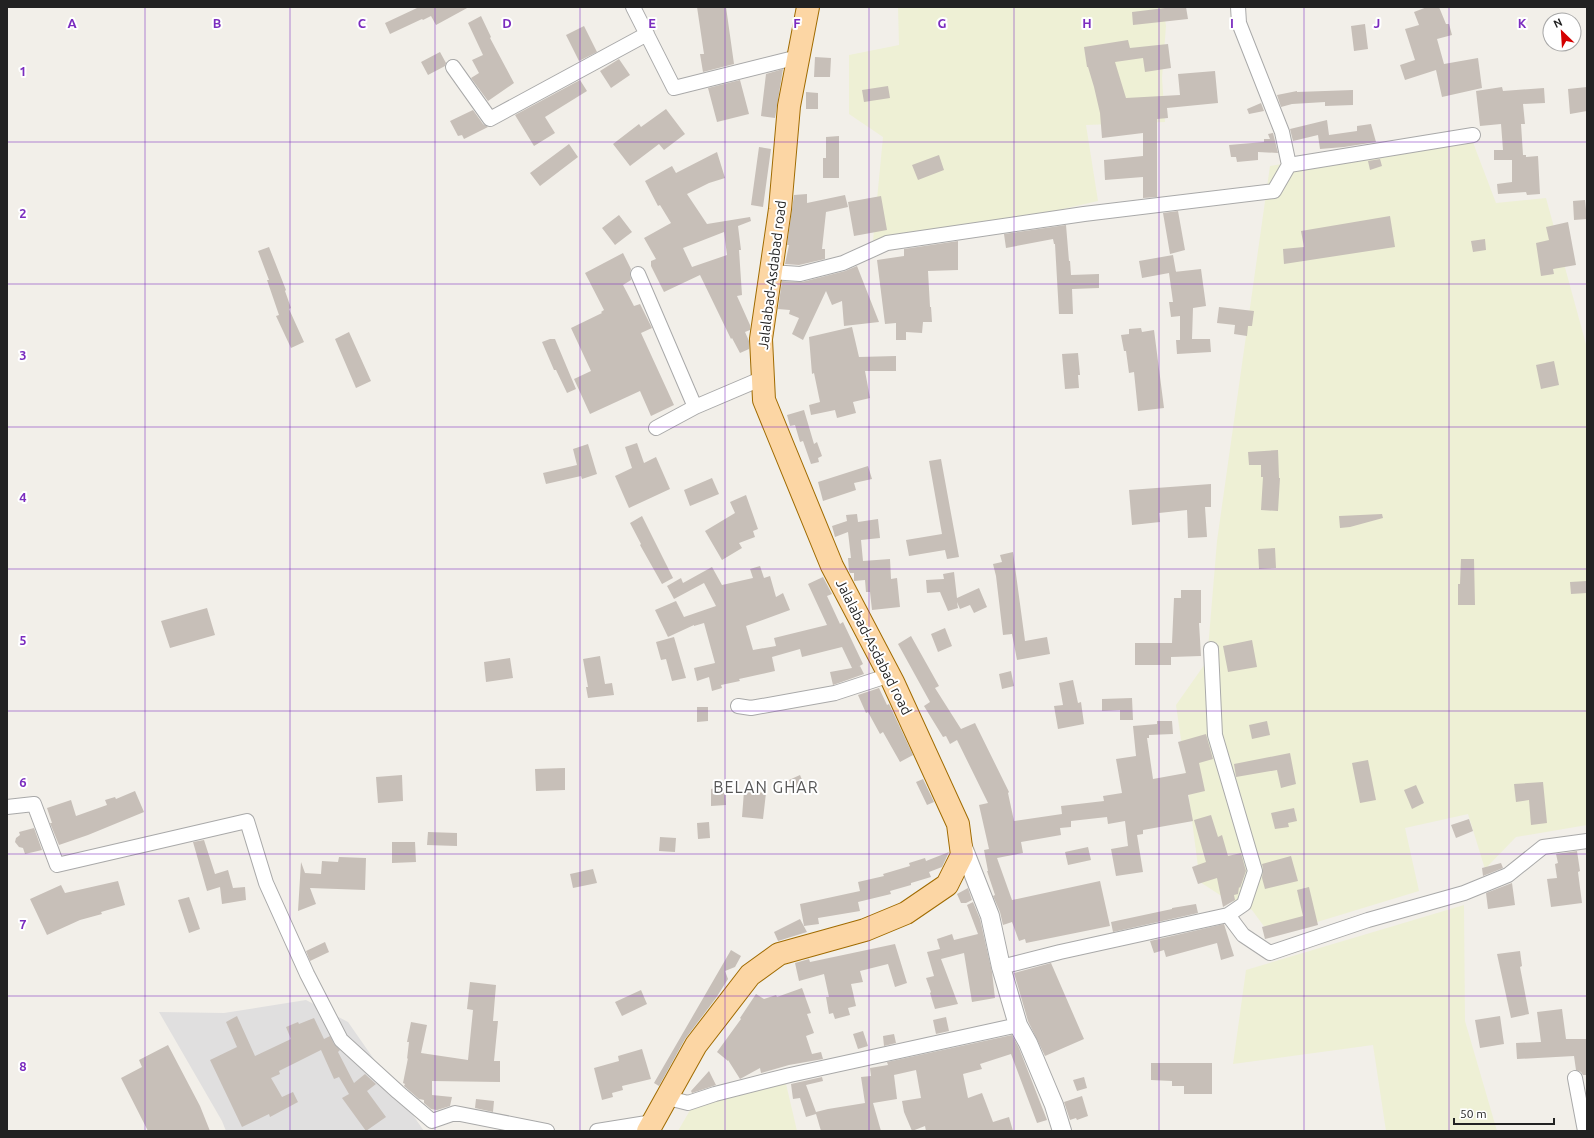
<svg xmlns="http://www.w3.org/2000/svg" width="1594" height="1138" viewBox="0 0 1594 1138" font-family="Ubuntu,sans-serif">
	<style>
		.residential { fill: #e0dfdf }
		.farmland { fill: #eef0d5 }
		.building { fill: #c7bfb8; fill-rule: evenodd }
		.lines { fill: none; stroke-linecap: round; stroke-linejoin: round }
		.minor-casing { stroke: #a9a9a9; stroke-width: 16 }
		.tertiary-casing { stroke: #a9a9a9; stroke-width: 20 }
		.primary-casing { stroke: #a06b00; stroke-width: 24 }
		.minor { stroke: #fff; stroke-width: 14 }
		.tertiary { stroke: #fff; stroke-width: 18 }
		.primary { stroke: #fcd6a4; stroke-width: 22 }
		.grid { fill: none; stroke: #7b2cbf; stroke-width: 1; stroke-opacity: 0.55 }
		.labels { text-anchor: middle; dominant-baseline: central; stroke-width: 4; stroke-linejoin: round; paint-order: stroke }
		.street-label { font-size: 14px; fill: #222; stroke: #fff }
		.quarter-label { font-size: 16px; letter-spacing: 1px; fill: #555; stroke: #fff }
		.grid-label { font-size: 13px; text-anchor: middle; font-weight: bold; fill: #7b2cbf; stroke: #fff; stroke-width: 4; stroke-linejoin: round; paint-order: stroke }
	</style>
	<rect width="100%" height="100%" fill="#f2efe9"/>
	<path class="residential" d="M306 1000 348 1022 424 1131H226L222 1121 159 1012 224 1013Z"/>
	<path class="farmland" d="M898 7H1163L1166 26 1162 78 1165 122 1086 125 1098 201 937 238 873 241 883 137 849 114V55L899 45Z
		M1469 132 1496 203 1546 198 1587 348V825L1516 837 1485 869 1468 814 1405 828 1419 891 1271 936 1252 910 1220 895 1200 882 1185 767 1176 705 1207 661 1217 541 1270 166Z
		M1464 905 1465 1021 1497 1131H1386L1373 1045 1233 1064 1246 970Z
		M784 1075 797 1131H678L693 1105Z"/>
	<path class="building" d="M416 7H469L436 25 431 16 423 20 422 19 390 34 385 23 417 8Z
		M697 7H726L734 64 703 72 700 54H704Z
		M1165 7H1186L1188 19 1133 25 1132 12 1165 8Z
		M1427 7H1439L1446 24H1449L1452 35 1437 39 1444 64 1478 58 1482 88 1442 97 1436 70 1405 80 1400 65 1415 60 1405 29 1419 25 1414 12Z
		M481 16 491 37 490 38 514 83 488 101 471 78 479 73 472 60 483 55 468 23Z
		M1365 24 1368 49 1354 51 1351 26Z
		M584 26 597 52 579 61 566 35Z
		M1128 40 1130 48 1168 44 1171 68 1145 72 1143 58 1115 62 1126 98 1180 95 1178 74 1215 71 1218 103 1167 108 1168 118 1157 119V197L1143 198V177L1105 180 1104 160 1143 156V133L1102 138 1100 113 1094 87 1088 67H1087L1084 47Z
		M440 52 446 63 445 66 428 75 421 62Z
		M815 57 831 58 830 77H814Z
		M619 59 630 75 611 88 600 71Z
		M783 69 775 118 761 116 766 74Z
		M580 80 587 91 545 117 555 133 534 146 515 115Z
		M740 80 749 114 717 122 708 88Z
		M888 86 890 98 864 102 862 90Z
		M1502 87 1503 91 1544 88 1545 103 1523 104 1525 124H1521L1523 155H1526V157L1538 156 1540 194 1527 195 1526 192 1498 194 1497 184 1512 182V160H1494V150H1503L1501 124 1480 126 1476 91Z
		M1587 87V111L1570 114 1568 89Z
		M1353 90V105L1325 106V102L1292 104 1281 107 1277 95 1297 91V92Z
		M806 92 818 93V109H806Z
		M1261 103 1264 111 1249 114 1247 109Z
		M666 109 685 134 664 150 659 144 630 166 613 144 639 124 641 127Z
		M473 110 483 124 488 127 464 139 462 135 458 136 450 121Z
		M1327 120 1329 135 1357 131V126L1371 124 1376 142 1344 147 1320 149 1318 135 1293 141 1290 129Z
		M1273 133 1278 153 1258 152V160L1237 162 1236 157H1231L1229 145 1264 142V139H1270L1268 134Z
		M839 136V178H823V158H826V137Z
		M569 144 578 157 540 186 530 173Z
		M759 147 771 149 763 207 751 205Z
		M717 152 725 178 709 183 687 194 707 224 750 217 751 221 738 226 741 250H739L742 295 737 296 750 325V330L745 332 749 341V349L740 353 732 338 731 339 700 275 664 292 651 266V261L656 259 644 238 671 223 660 205 658 206 645 181 672 166 676 173ZM724 232 727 255 692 267 683 248Z
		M939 155 944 170 918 180 912 165Z
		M1380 159 1382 166 1370 170 1368 161Z
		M807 194V203L845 195 848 207 826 212 822 249H825V259L799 265 785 264 789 245H787L794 195Z
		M881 196 887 230 854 236 848 202Z
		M1585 200 1587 219 1574 220 1573 201Z
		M1178 211 1185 250 1170 254 1163 213Z
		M619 215 632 232 615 245 602 228Z
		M1390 216 1395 247 1284 264 1283 249 1304 247 1301 231Z
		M1568 222 1576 265 1553 269 1554 274 1541 276 1536 243 1549 240 1546 227Z
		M1066 225 1069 261H1070L1071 275 1099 274V288L1072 289 1073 314H1059L1055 244H1054L1053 239 1006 248 1004 234Z
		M1485 239 1486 250 1473 252 1471 241Z
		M958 241V270L928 271 930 307H931L932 322H923L922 333 906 332V340H896V323L885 324 877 260 904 256V249Z
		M269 247 286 290 285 291 291 308 289 309 304 342 291 348 276 316 279 315 267 280H269L258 251Z
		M623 253 631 269 630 273 631 280 623 285 634 306 640 304 652 328 641 333 674 405 651 416 640 391 590 414 574 379 591 371 571 328 602 313 601 312 604 310 585 273Z
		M1173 255 1176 272H1174L1201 269 1206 306 1193 308 1192 339H1210L1211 352 1177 354 1176 340H1180V316L1171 317 1169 302H1173L1169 273 1142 278 1139 261Z
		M857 266 879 322 844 326 842 301 832 305 826 291 803 340 792 334 799 318 789 314 790 310 778 309 782 281 802 282 845 271Z
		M1219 307 1254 311 1252 326H1248L1247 336 1234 334 1235 325 1217 323Z
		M852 327 859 357 896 356V371H865L870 398 853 402 856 413 837 418 835 410 811 415 809 405 820 402 814 373 812 374 809 337Z
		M1141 328 1142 332 1154 330 1164 408 1138 411 1134 372 1129 373 1126 351H1124L1121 335 1129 334V329Z
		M349 332 371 381 356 388 335 339Z
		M550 339H555L576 389 567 393 556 370H554L542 342Z
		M1078 353 1080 375H1078L1079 388 1065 389 1062 354Z
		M1554 361 1559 385 1541 389 1536 365Z
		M804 410 814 444 817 442 822 456 818 458 819 462 811 464 803 441 800 442 795 425 790 426 787 415Z
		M637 443 644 463 656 457 670 489 629 508 615 476 632 468 625 447Z
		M588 444 597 474 582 479 581 476 546 484 543 473 577 465 573 449Z
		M1278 450 1279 478H1280L1278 511 1261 510 1263 477H1261V465H1249L1248 452Z
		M941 459 959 557 947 559 945 550 909 556 906 540 942 534 929 461Z
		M868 466 872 479 854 483 856 490 823 501 818 482Z
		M712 478 719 494 690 506 684 490Z
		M1211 484V507H1205L1207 537 1188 538 1187 510 1159 513 1160 522 1132 525 1129 490Z
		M746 495 758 529 753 531 755 537 739 543 742 548 722 560 705 531 735 513 730 502Z
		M857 514 858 522 878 519 880 538 861 540 863 561 890 559 891 579 897 578 900 607 872 610 870 592H866L865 580 854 581V573H850L849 571 848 558H851L848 532 835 537 832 526 847 521 846 515Z
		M1382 514 1383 518 1350 527 1340 528 1339 516Z
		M642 516 673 578 662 584 640 545 641 544 630 523Z
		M1275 548 1276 568 1259 569 1258 549Z
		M1013 552 1025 641 1047 637 1050 654 1017 660 1012 634 1003 635 996 576 993 564 1002 562 1000 555Z
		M1461 559H1474L1475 605H1458V584H1460Z
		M760 566 764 578 770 576 776 597 783 593 790 610 746 626 753 650 776 646 774 638 827 625 808 584 823 577 832 594 827 596 840 624 843 622 863 664 858 667 860 666 864 674 833 685 830 672 852 668 842 647 802 657 800 649 772 657 775 671 739 679 740 681 721 685 722 688 712 691 709 677 697 681 694 668 715 663 704 623 694 626V625L668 637 655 610 676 601 684 617 716 606 704 583 674 599 667 586 681 578 683 583 712 567 722 585 753 578 750 569Z
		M954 572 957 598 979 588 987 607 974 613 970 605 960 609 957 602 958 608 948 611 940 592 927 593 926 580 944 579 943 574Z
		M1587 581V593L1571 594 1570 582Z
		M1181 590H1201V623H1199L1201 656 1171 657V665H1135V643H1172L1174 598H1181Z
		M207 608 215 635 170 648 161 621Z
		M945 628 952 646 938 652 931 634Z
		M911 636 939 686 935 688 961 729 975 723 1009 792 1008 793 1014 821 1062 814 1061 806 1104 801 1103 796 1122 793 1116 759 1136 756 1133 726 1157 724V721H1172L1173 734 1149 735V738H1147L1153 779 1186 773 1178 742 1206 734 1213 759 1199 763 1205 791 1188 795 1193 821 1143 830V834L1137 835 1143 872 1116 876 1111 849 1128 846 1125 821 1108 824 1107 817 1071 821V827L1060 828 1061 835 1021 842 1023 853 997 858 1012 900 1100 881 1110 926 1026 943 1025 939 1019 941 1012 922 1003 925 1000 912 993 896 995 895 987 871H988L984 850 989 849 979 805 988 803 957 740 950 744 946 736 943 737 924 706 930 702 898 644Z
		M674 637 686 678 672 681 666 659 661 660 656 642Z
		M1252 640 1257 667 1228 672 1223 646Z
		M600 656 605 684 612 683 614 695 588 698 586 687H588L583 659Z
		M510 658 513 678 486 682 484 662Z
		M1011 671 1014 686 1002 689 999 674Z
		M1073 680 1078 703 1081 702 1084 724 1058 729 1054 706 1063 705 1059 683Z
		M879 688 887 705 889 704 913 755 900 762 883 732 880 734 868 712 866 713 858 695Z
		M1132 698 1133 720H1120V710L1102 711V699Z
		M697 707H708V721L697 722Z
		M1267 721 1270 735 1252 739 1249 725Z
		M1290 753 1296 784 1281 788 1277 770 1236 777 1234 764Z
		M1368 760 1376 800 1360 803 1352 763Z
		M565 768V790L536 791 535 769Z
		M402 775 403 801 378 803 376 777Z
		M800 775 805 787 794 792 789 780Z
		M923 779 934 802 927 805 916 782Z
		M725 782 726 805 711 806V789L715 788V783Z
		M1543 782 1547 823 1531 825 1529 800 1516 802 1514 784Z
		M1416 785 1424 803 1412 809 1404 790Z
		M135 791 144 812 88 835 59 845 50 823H52L47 808 71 800 76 816 107 805 105 800 115 797 116 799Z
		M744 791 766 793 763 819 742 817Z
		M1294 808 1297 821 1288 823 1289 827 1275 829 1271 813Z
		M1211 815 1218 837 1222 835 1228 856 1241 853 1246 871 1240 888 1239 887 1238 894 1234 895 1235 900 1223 907 1217 878 1198 884 1192 867 1206 862 1194 820Z
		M1469 819 1473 831 1456 838 1451 825Z
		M709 822 710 838 698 839 697 823Z
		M34 828 42 850 25 854 23 848 19 847 15 842 16 838 20 835 19 832Z
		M428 832 457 833V846L427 845Z
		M660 837 676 838 675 852 659 851Z
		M204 840 215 874 228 870 233 888 245 887 246 900 222 904 220 887 207 891 193 842Z
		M392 842H415L416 862 392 863Z
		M1088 847 1091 860 1068 865 1065 852Z
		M1577 851 1580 871 1578 872 1582 903 1551 907 1547 879 1557 878 1555 864 1558 863 1556 854Z
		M949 852 942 867 929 872 931 877 911 883V885L890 891 891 894 858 902 860 911 818 918 819 924 804 926 800 904 860 891 858 882 884 876 883 874 910 866 909 863 925 858 926 861Z
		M1291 856 1298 881 1265 889 1262 878 1263 869 1262 864Z
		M339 857 366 858 365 890 310 888 316 904 298 911 301 862 305 873 321 874 322 861 338 862Z
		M1501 863 1503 868 1483 876 1482 868Z
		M593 869 597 883 573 888 570 874Z
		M118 881 125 905 101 912 102 914 80 920 47 935 30 899 61 885 65 893Z
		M1512 883 1515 905 1488 909 1486 893Z
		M1309 887 1318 925 1265 939 1262 927 1303 916 1297 890Z
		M968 888 972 900 966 903H961L957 894Z
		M189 897 200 929 189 933 178 900Z
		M973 902 980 919 992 972 995 998 972 1002 964 953 941 959 958 1004 935 1009 930 993 931 992 926 978 934 976 927 952 940 949 937 939 952 934 954 940 978 934 967 905Z
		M1196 904 1198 913 1113 932 1111 922 1172 909V908Z
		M800 919 807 932 778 941 774 932Z
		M1224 924 1234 956 1221 960 1217 943 1166 957 1164 950 1154 953 1150 941Z
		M325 942 329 952 310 961 306 951Z
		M895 944 907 983 895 987 888 964 860 971 863 982 851 984 856 1006 848 1008 850 1015 835 1019 833 1013 829 1014 826 997H829L824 974 799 981 795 963 809 959 810 962Z
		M731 950 741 956 735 967 725 971 728 979 716 998 685 1039 659 1086 654 1083Z
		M1520 951 1522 966 1520 967 1529 1014 1511 1018 1497 954Z
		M1051 963 1084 1039 1045 1056 1028 1021 1014 973Z
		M470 982 496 985 493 1021H498L494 1061H500V1082L432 1081V1095L452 1097 450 1106 437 1110 431 1109 424 1103V1100L419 1099 404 1086 405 1084 403 1083 408 1058 407 1059 409 1042H407L411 1022 427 1025 421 1053 468 1060 473 1010 467 1009Z
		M802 988 811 1013 807 1014 814 1033 806 1036 812 1054 821 1052 823 1059 789 1065 761 1073 760 1068 740 1079 728 1060V1061L717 1052 741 1019 740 1018 756 994 764 999 776 995 777 997Z
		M641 990 647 1004 622 1016 615 1002Z
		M1562 1009 1566 1039H1587V1075H1583L1581 1072 1576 1070 1574 1056 1517 1059 1516 1043 1541 1042 1537 1012Z
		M237 1016 255 1056 291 1039 286 1027 298 1022 299 1024 314 1018 324 1039 330 1036 334 1044 340 1050 338 1052 354 1083 365 1074 376 1084 367 1091 386 1117 366 1131 342 1098 349 1094 339 1077 334 1079 321 1050 279 1071 280 1074 271 1078 282 1097 293 1092 298 1102 270 1117 269 1114 242 1127 210 1060 237 1047 226 1022Z
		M1500 1016 1504 1044 1480 1048 1475 1020Z
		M946 1017 949 1031 936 1034 933 1020Z
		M863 1031 868 1046 858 1049 853 1034Z
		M894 1034 896 1043 884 1046 883 1036Z
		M1012 1035 1019 1048 1047 1120 1037 1123 1011 1054 980 1064 982 1069 963 1074 968 1098 982 1093 993 1122 1009 1117 1013 1131H926L925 1126 912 1131 904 1112 902 1101 921 1098 916 1070 894 1075 897 1099 873 1103 881 1131H821L816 1114 806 1117 800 1098 793 1099 791 1084 822 1077 823 1081 806 1085 816 1112 828 1109 865 1103 861 1077 871 1076 870 1068 888 1065 887 1062Z
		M168 1045 200 1106 210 1131H148L121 1078 142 1067 139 1060Z
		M642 1049 651 1079 622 1086 623 1090 612 1093 613 1097 602 1100 594 1068 619 1061 618 1056Z
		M1151 1063H1212V1094H1184V1086H1172V1081L1151 1080Z
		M709 1071 716 1085 692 1093 691 1091Z
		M1084 1077 1087 1088 1077 1091 1073 1080Z
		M1082 1096 1088 1116 1077 1120 1076 1118 1070 1120 1064 1102Z
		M476 1099 494 1101 493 1112 475 1108Z"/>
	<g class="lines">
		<defs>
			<path id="minor" d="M633 7 674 88 798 57
				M1238 7 1239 23 1282 132 1289 165
				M453 67 490 119 647 34
				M771 272 800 274 843 263 887 243 1084 214 1274 191 1289 165 1473 135
				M638 274 695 407
				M656 428 695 407 763 378
				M1211 649 1215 735 1255 871 1244 904 1228 915
				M738 706 751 708 835 693 890 675
				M7 807 34 804 57 865 247 821 266 883 307 974 341 1040 398 1092 432 1121 455 1113 547 1131
				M1001 967 1060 952 1228 915 1243 935 1270 953 1368 920 1464 893 1508 875 1543 847 1587 841
				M1575 1078 1585 1131
				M668 1098 688 1103 715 1094 790 1075 1018 1025
				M597 1131 653 1122"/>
			<path id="tertiary" d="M961 842 990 916 1001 967 1018 1025 1028 1043 1054 1105 1062 1131"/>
			<path id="primary" d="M648 1131 696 1045 750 975 779 954 865 930 906 913 947 885 962 855 958 824 893 682 832 566 764 400 761 339 780 209 789 106 808 7"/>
		</defs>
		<use href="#minor" class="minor-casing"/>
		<use href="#tertiary" class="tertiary-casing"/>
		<use href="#primary" class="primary-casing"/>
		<use href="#minor" class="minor"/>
		<use href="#tertiary" class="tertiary"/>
		<use href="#primary" class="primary"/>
	</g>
	<path class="grid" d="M145 7V1131M290 7V1131M435 7V1131M580 7V1131M725 7V1131M869 7V1131M1014 7V1131M1159 7V1131M1304 7V1131M1449 7V1131M7 142H1587M7 284H1587M7 427H1587M7 569H1587M7 711H1587M7 854H1587M7 996H1587"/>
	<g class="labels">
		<g class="street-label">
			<text transform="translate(772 275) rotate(-83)">Jalalabad-Asdabad road</text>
			<text transform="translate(874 647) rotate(63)">Jalalabad-Asdabad road</text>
		</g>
		<g class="quarter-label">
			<text x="766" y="787">BELAN GHAR</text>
		</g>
	</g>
	<g class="grid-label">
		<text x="72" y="28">A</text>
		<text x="217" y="28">B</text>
		<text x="362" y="28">C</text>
		<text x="507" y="28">D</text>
		<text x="652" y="28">E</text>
		<text x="797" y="28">F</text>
		<text x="942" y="28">G</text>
		<text x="1087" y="28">H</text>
		<text x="1232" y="28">I</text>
		<text x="1377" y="28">J</text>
		<text x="1522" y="28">K</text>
		<text x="23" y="76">1</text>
		<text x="23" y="218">2</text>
		<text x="23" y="360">3</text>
		<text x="23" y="502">4</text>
		<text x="23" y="645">5</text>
		<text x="23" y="787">6</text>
		<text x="23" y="929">7</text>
		<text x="23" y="1071">8</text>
	</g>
	<rect width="1594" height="1138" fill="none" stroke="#222222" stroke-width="16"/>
	<g transform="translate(1562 32) rotate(335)"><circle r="19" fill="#ffffff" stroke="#a7a7a7"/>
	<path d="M0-3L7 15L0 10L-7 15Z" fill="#d40000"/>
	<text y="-6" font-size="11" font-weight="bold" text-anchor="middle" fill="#222222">N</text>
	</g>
	<path d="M1454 1118v6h100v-6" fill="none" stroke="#222222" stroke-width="2"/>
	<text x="1460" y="1118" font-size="12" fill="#222222" stroke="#ffffff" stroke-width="3" paint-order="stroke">50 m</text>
</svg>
